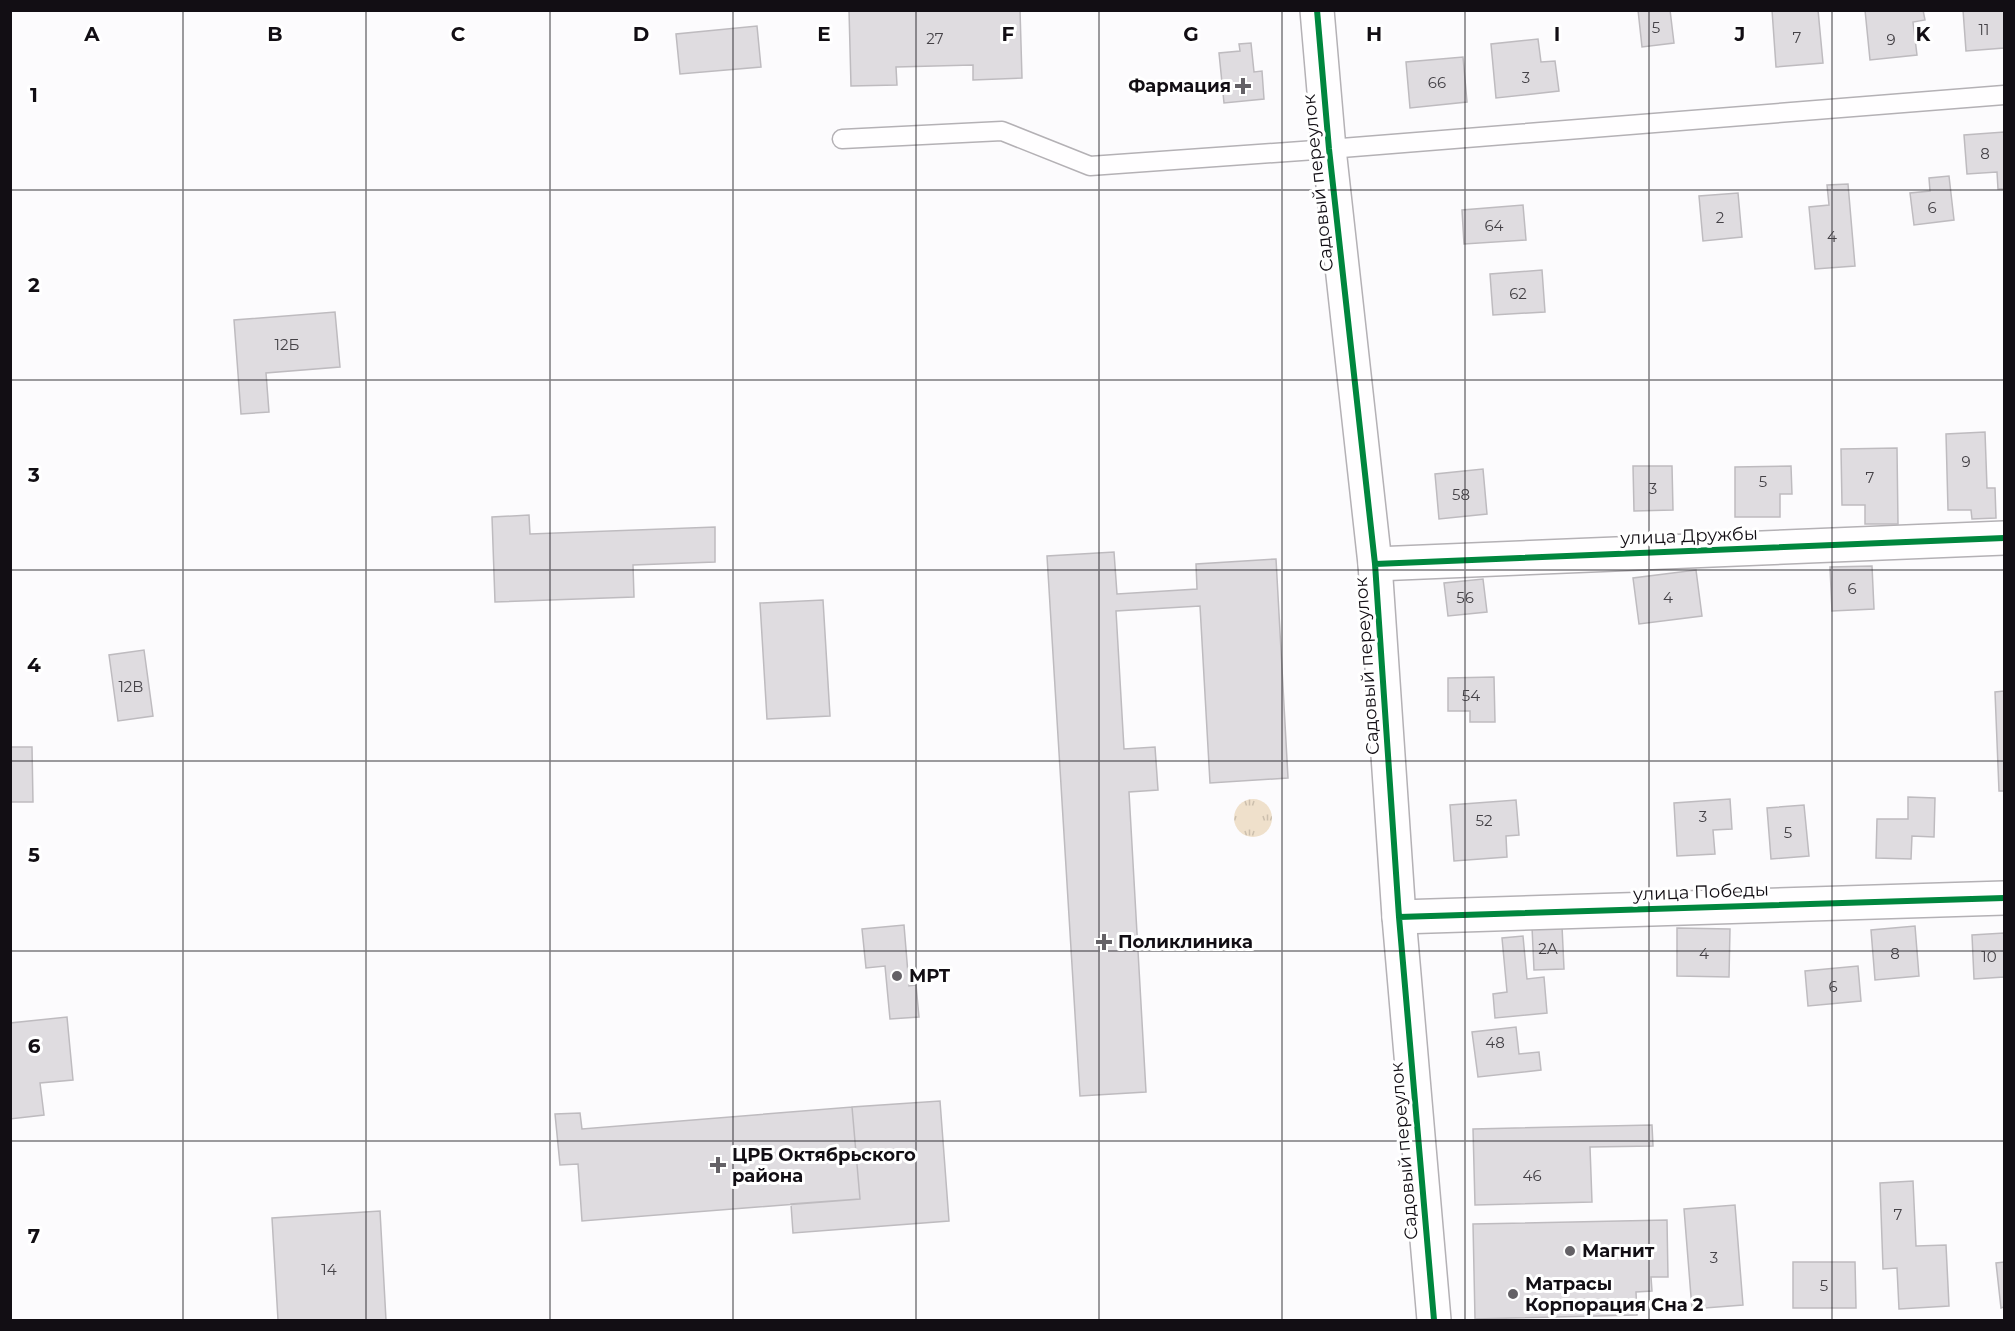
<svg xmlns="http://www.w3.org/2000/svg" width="2015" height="1331" viewBox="0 0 2015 1331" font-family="Montserrat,sans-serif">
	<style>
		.grass { fill: url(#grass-tufts) }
		.building { fill: #dfdce0; stroke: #bebbbf; stroke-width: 1.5 }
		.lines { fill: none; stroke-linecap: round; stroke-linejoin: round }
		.lane-casing { stroke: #b4b1b5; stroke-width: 21 }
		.street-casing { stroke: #b4b1b5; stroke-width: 36 }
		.secondary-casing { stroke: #b4b1b5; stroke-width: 36 }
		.lane { stroke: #fffeff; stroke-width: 18 }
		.street { stroke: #fffeff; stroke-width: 33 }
		.secondary { stroke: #fffeff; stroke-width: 33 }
		.cycleway-casing { stroke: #fff; stroke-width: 10 }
		.cycleway { stroke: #00873e; stroke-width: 6 }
		.grid { fill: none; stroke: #120e14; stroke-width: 1.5; stroke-opacity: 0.55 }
		.poi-dot { fill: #646166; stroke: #fff; stroke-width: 2 }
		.labels { text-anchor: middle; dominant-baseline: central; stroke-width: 6; stroke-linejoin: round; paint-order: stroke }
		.number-label { font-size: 15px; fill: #454247 }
		.poi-label { font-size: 18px; font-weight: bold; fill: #120e14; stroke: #fff; text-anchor: start }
		.street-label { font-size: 18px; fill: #120e14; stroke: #fff }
		.grid-label { font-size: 20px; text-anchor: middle; font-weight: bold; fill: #120e14; stroke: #fff; stroke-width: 6; stroke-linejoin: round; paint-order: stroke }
	</style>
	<defs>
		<pattern id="grass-tufts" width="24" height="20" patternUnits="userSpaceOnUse" patternTransform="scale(1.5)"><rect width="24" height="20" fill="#efe0cb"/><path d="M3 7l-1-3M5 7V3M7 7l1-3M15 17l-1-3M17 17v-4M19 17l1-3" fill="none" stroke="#ccbfad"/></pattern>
	</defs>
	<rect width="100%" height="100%" fill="#fcfbfd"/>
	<path class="grass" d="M1234 818a19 19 0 1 1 38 0a19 19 0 1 1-38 0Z"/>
	<path class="building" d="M849 10H1020L1022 78 973 80V65L896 67 897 85 851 86Z
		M1638 10H1670L1674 43 1642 47Z
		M1772 10H1818L1823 63 1776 67Z
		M1865 10H1923L1925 20 1913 22 1917 55 1870 60Z
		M1963 10H2004V48L1966 51Z
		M757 26 761 67 680 74 676 34Z
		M1538 39 1541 62 1555 61 1559 91 1496 98 1491 44Z
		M1251 43 1254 72 1262 71 1264 99 1224 103 1219 53 1240 51 1239 44Z
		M1463 57 1467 102 1410 108 1406 62Z
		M2004 132V189H1998L1997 172 1967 174 1964 135Z
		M1949 176 1954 220 1914 225 1910 193 1930 191 1929 178Z
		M1848 184 1855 266 1815 269 1809 207 1829 205 1827 185Z
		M1738 193 1742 237 1703 241 1699 196Z
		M1523 205 1526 240 1464 244 1462 210Z
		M1542 270 1545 312 1493 315 1490 274Z
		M335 312 340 367 266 373 269 412 241 414 234 320Z
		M1985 432 1987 488H1995L1996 518 1972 519 1971 510H1948L1946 434Z
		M1897 448 1898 524H1865V505H1842L1841 449Z
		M1633 466H1672L1673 510 1634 511Z
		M1791 466 1792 494H1780V517H1735V467Z
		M1483 469 1487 514 1439 519 1435 474Z
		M529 515 530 534 715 527V562L633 565 634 597 495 602 492 517Z
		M1114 552 1117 594 1197 589 1196 564 1276 559 1288 778 1210 783 1200 606 1116 611 1124 749 1155 747 1158 790 1129 792 1146 1092 1080 1096 1047 556Z
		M1872 566 1874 609 1832 611 1830 567Z
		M1696 570 1702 616 1639 624 1633 578Z
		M1483 579 1487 612 1448 616 1444 583Z
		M823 600 830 716 767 719 760 603Z
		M144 650 153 716 118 721 109 655Z
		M1494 677 1495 722H1470V711H1448V678Z
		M2004 691V791H1999L1995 692Z
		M10 747H32L33 802H10Z
		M1908 797 1935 798 1934 837 1912 836 1911 859 1876 858 1877 819H1908Z
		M1730 799 1732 829 1713 830 1715 854 1677 856 1674 803Z
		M1516 800 1519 835 1506 836 1507 857 1454 861 1450 805Z
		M1804 805 1809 856 1771 859 1767 808Z
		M904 925 909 986 916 985 919 1017 890 1019 885 966 866 968 862 929Z
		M1562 926 1564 969 1534 970 1532 927Z
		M1915 926 1919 976 1875 980 1871 930Z
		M1677 928 1730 929 1729 977 1677 976Z
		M2004 933V977L1974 979 1972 935Z
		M1523 936 1527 979 1544 977 1547 1013 1495 1018 1493 994 1507 992 1502 938Z
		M1858 966 1861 1001 1808 1006 1805 971Z
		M67 1017 73 1080 40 1083 44 1115 10 1119V1023Z
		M1516 1027 1519 1054 1539 1052 1541 1070 1478 1077 1472 1032Z
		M940 1101 949 1221 793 1233 791 1204 860 1199 852 1107Z
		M852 1107 860 1199 582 1221 578 1164 560 1165 555 1114 580 1113 582 1129Z
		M1652 1125 1653 1146 1590 1147 1592 1202 1475 1205 1473 1129Z
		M1913 1181 1916 1246 1946 1245 1949 1306 1899 1309 1897 1268 1883 1269 1880 1183Z
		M1735 1205 1743 1305 1692 1309 1684 1209Z
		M380 1211 386 1320H278L272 1218Z
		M1667 1220 1668 1277H1651L1652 1291 1636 1292 1637 1315 1475 1319 1473 1224Z
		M1793 1262H1855L1856 1308H1793Z
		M2004 1262V1307L2001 1308 1996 1263Z"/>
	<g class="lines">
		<defs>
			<path id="lane" d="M842 139 1002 131 1090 166 1329 149 2004 95"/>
			<path id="street" d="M1375 564 2004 538
				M1399 917 2004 898"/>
			<path id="secondary" d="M1317 10 1329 149 1375 564 1399 917 1434 1320"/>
		</defs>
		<use href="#lane" class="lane-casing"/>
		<use href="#street" class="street-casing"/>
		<use href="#secondary" class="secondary-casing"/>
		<use href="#lane" class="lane"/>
		<use href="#street" class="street"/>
		<use href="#secondary" class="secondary"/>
		<defs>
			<path id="cycleway" d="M1317 10 1329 149 1375 564 1399 917 1434 1320
				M1375 564 2004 538
				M1399 917 2004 898"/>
		</defs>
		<use href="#cycleway" class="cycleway-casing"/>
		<use href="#cycleway" class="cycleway"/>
	</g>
	<path class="grid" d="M183 10V1320M366 10V1320M550 10V1320M733 10V1320M916 10V1320M1099 10V1320M1282 10V1320M1465 10V1320M1649 10V1320M1832 10V1320M10 190H2004M10 380H2004M10 570H2004M10 761H2004M10 951H2004M10 1141H2004"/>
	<g class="poi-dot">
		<path d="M1240 77h6v6h6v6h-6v6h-6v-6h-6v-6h6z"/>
		<path d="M1101 933h6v6h6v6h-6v6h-6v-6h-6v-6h6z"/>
		<circle cx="897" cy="976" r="6"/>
		<path d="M715 1156h6v6h6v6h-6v6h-6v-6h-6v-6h6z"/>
		<circle cx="1570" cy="1251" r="6"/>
		<circle cx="1513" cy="1294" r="6"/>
	</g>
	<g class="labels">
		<g class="number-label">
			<text x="1656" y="27">5</text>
			<text x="1984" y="29">11</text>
			<text x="1797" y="37">7</text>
			<text x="935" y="38">27</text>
			<text x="1891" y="39">9</text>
			<text x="1526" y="77">3</text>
			<text x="1437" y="82">66</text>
			<text x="1985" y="153">8</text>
			<text x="1932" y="207">6</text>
			<text x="1720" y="217">2</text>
			<text x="1494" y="225">64</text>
			<text x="1832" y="236">4</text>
			<text x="1518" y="293">62</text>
			<text x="287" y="344">12Б</text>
			<text x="1966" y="461">9</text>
			<text x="1870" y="477">7</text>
			<text x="1763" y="481">5</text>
			<text x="1653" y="488">3</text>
			<text x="1461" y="494">58</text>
			<text x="1852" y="588">6</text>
			<text x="1465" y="597">56</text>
			<text x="1668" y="597">4</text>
			<text x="131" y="686">12В</text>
			<text x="1471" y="695">54</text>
			<text x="1703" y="816">3</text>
			<text x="1484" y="820">52</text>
			<text x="1788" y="832">5</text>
			<text x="1548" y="948">2А</text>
			<text x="1704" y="953">4</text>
			<text x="1895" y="953">8</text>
			<text x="1989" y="956">10</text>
			<text x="1833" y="986">6</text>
			<text x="1495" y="1042">48</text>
			<text x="1532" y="1175">46</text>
			<text x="1898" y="1214">7</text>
			<text x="1714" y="1257">3</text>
			<text x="329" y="1269">14</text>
			<text x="1824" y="1285">5</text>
		</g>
		<g class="poi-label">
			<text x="1231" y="86" text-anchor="end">Фармация</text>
			<text x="1118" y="942">Поликлиника</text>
			<text x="909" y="976">МРТ</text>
			<text x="732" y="1155">ЦРБ Октябрьского<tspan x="732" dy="21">района</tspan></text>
			<text x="1582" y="1251">Магнит</text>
			<text x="1525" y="1284">Матрасы<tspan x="1525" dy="21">Корпорация Сна 2</tspan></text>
		</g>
		<g class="street-label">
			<text transform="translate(1318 183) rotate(-96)">Садовый переулок</text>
			<text transform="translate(1689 536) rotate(-2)">улица Дружбы</text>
			<text transform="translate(1367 666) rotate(-94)">Садовый переулок</text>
			<text transform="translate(1701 892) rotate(-2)">улица Победы</text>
			<text transform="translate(1404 1151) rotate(-95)">Садовый переулок</text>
		</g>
	</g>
	<g class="grid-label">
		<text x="92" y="41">A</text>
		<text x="275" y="41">B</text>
		<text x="458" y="41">C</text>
		<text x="641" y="41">D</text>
		<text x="824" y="41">E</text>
		<text x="1008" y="41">F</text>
		<text x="1191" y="41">G</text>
		<text x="1374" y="41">H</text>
		<text x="1557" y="41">I</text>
		<text x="1740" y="41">J</text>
		<text x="1923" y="41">K</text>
		<text x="34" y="102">1</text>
		<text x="34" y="292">2</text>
		<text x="34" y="482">3</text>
		<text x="34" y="672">4</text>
		<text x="34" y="862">5</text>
		<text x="34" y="1053">6</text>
		<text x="34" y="1243">7</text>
	</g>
	<rect width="2015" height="1331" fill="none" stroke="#120e14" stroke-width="24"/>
</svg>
